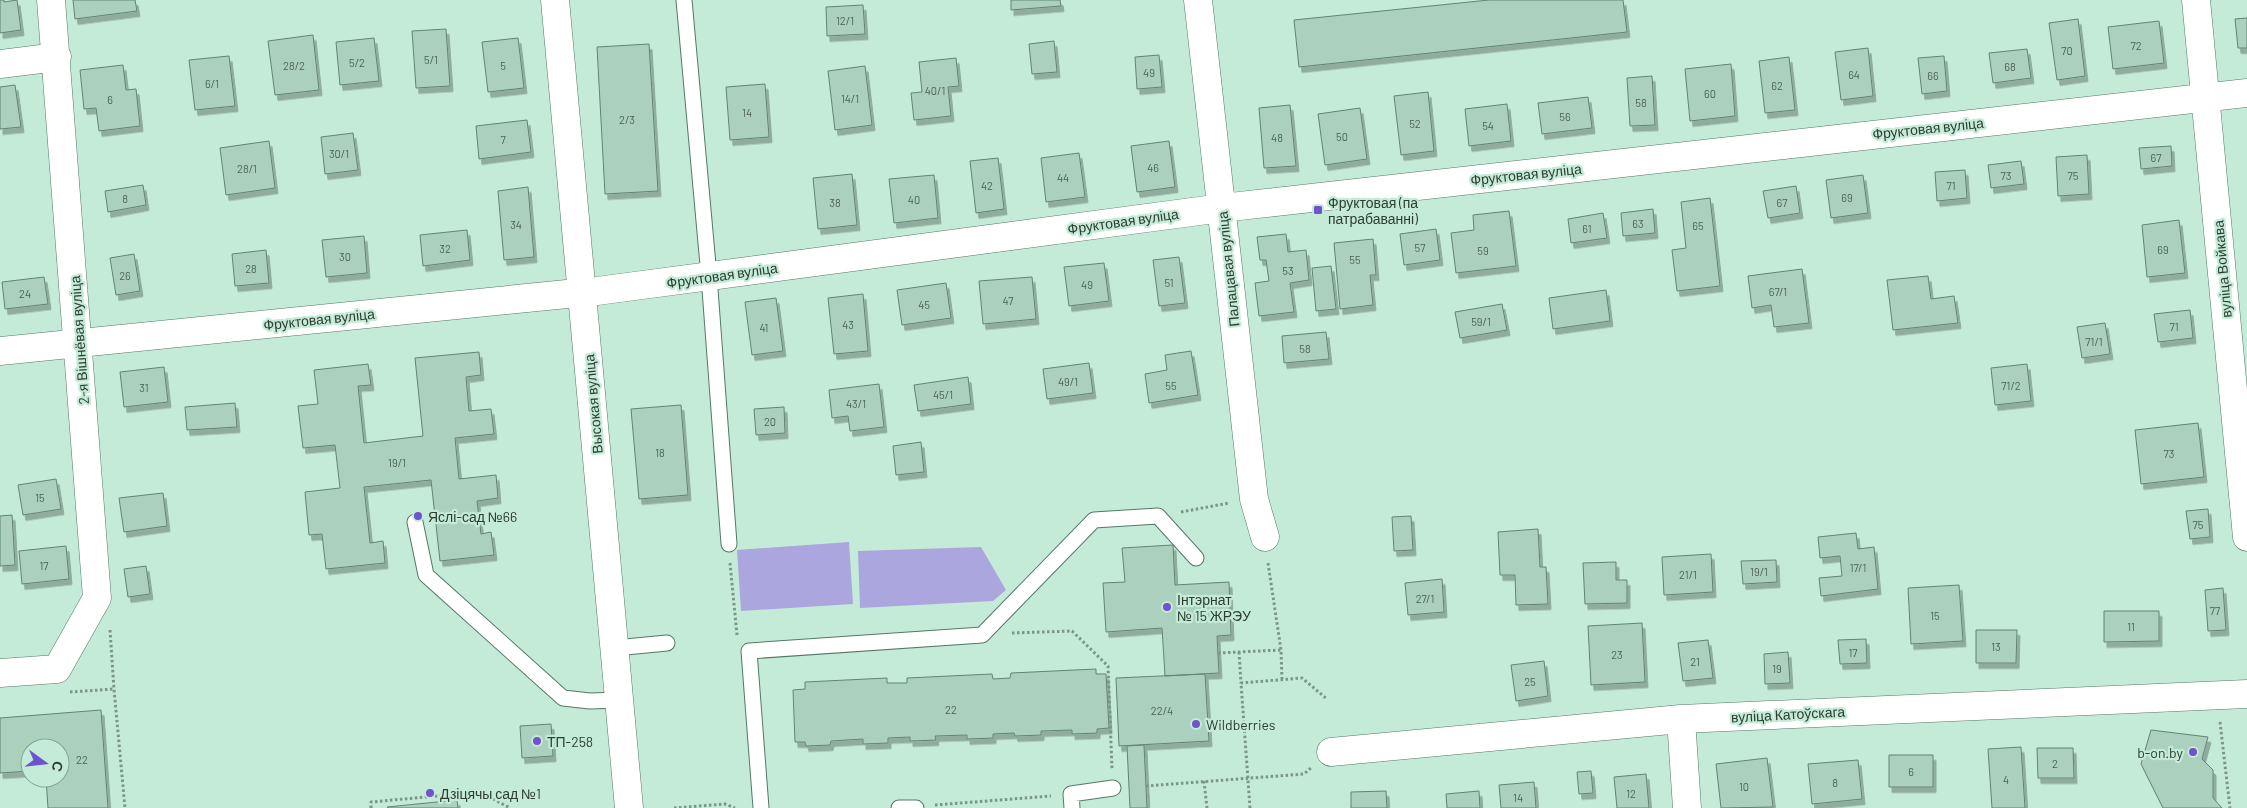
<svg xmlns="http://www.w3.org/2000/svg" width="2247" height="808" viewBox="0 0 2247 808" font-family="Barlow,sans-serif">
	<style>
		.green { fill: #aca6de }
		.building { fill: #abd1be; stroke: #618473; filter: url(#shadow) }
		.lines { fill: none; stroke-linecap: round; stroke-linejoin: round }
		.lane-casing { stroke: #557867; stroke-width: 17 }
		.street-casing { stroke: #557867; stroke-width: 29 }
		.path { stroke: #7b9688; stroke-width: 3; stroke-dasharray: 2.5 2.5; stroke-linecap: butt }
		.lane { stroke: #fff; stroke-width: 15 }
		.street { stroke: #fff; stroke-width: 28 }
		.poi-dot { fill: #6f53cd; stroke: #c4ebd7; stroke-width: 2 }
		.labels { text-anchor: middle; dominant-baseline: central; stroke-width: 4.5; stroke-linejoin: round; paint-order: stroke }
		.number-label { font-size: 11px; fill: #4d6257 }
		.street-label { font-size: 14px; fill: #2e3d35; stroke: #c4ebd7 }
		.poi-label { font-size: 14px; fill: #2e3d35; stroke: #c4ebd7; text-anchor: start }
	</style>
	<defs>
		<filter id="shadow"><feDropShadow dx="3" dy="5.5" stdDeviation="0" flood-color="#0004"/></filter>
	</defs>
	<rect width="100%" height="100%" fill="#c4ebd7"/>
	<path class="green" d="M849 542 853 604 741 611 737 550Z
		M981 547 1006 590 993 601 860 608 858 551Z"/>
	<path class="building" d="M0 0H4V2L17 0 21 30 0 33Z
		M73 0H135L137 11 75 19Z
		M1011 0H1060L1061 6 1011 10Z
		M1489 0H1623L1627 32 1299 67 1294 20Z
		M863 5 865 34 827 36 826 7Z
		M2247 18V48H2238L2235 19Z
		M2078 19 2085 76 2057 80 2049 23Z
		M2159 21 2164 63 2113 69 2108 27Z
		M446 29 450 86 416 88 412 31Z
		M313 35 319 90 275 95 268 41Z
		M374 38 379 81 340 85 336 42Z
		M518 38 524 88 488 92 482 42Z
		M1054 41 1057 72 1032 74 1029 44Z
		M649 44 658 191 605 194 597 47Z
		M1868 48 1873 96 1841 100 1835 52Z
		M2027 49 2031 78 1993 83 1989 53Z
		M1159 55 1162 87 1137 89 1135 57Z
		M229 56 235 106 195 110 189 60Z
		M1944 56 1947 91 1922 94 1918 58Z
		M1789 57 1795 110 1765 113 1759 61Z
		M956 58 959 86 948 87 951 116 914 120 911 93 922 92 919 62Z
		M1731 64 1735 116 1690 121 1685 69Z
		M123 65 126 90 136 89 140 126 99 131 96 108 84 109 80 70Z
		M865 66 872 125 835 130 828 71Z
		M1652 76 1655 125 1630 126 1627 78Z
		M765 84 769 137 730 140 726 87Z
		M15 85 21 127 0 129V87Z
		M1428 92 1434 151 1401 155 1394 96Z
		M1588 97 1592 128 1542 134 1538 103Z
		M1507 104 1511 141 1469 146 1465 109Z
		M1290 105 1296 166 1264 168 1259 108Z
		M1360 108 1367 159 1325 165 1318 114Z
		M527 120 531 152 479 159 476 126Z
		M353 133 358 170 325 174 321 137Z
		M269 141 275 188 226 195 220 148Z
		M1169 141 1175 187 1137 192 1131 146Z
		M2171 146 2172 166 2141 169 2139 148Z
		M1079 153 1085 197 1046 202 1041 158Z
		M2087 155 2089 194 2058 196 2056 157Z
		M998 158 1004 209 976 213 970 161Z
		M2021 161 2024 184 1991 188 1988 165Z
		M1965 170 1967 198 1937 201 1935 172Z
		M852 174 857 225 818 229 813 178Z
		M934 175 938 218 894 223 889 179Z
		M1863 175 1868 213 1831 218 1826 180Z
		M143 185 146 205 108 212 105 191Z
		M1796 186 1800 213 1768 218 1763 191Z
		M528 187 534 257 504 260 498 191Z
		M1710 198 1720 286 1677 291 1672 250 1686 248 1681 202Z
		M1653 209 1655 233 1623 236 1621 213Z
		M1509 211 1516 266 1456 273 1451 233 1474 230 1473 215Z
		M1603 213 1607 238 1571 243 1568 219Z
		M2179 220 2185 273 2147 277 2142 225Z
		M1436 229 1440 260 1404 265 1400 234Z
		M467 230 470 260 423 266 420 235Z
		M1286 234 1288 252 1306 250 1309 280 1290 283 1294 312 1259 316 1255 283 1269 281 1266 260H1260L1257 237Z
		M364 236 367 273 326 277 322 240Z
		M1373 239 1376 275H1370L1373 305 1340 309 1334 243Z
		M266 250 269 283 235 286 232 254Z
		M134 254 140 291 116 295 110 258Z
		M1179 257 1185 303 1159 306 1153 260Z
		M1104 263 1109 301 1069 306 1064 267Z
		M1331 266 1336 309 1316 311 1312 268Z
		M1802 269 1809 323 1774 327 1771 305 1752 308 1748 276Z
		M1928 276 1931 299 1954 296 1958 323 1893 330 1887 280Z
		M44 277 48 304 5 309 2 282Z
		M1032 277 1036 319 983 324 979 281Z
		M946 283 951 318 902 325 897 290Z
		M1606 290 1610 321 1553 329 1549 298Z
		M863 294 868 351 834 354 828 298Z
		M776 298 783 351 752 355 745 302Z
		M1502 304 1507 330 1460 338 1455 312Z
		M2190 310 2193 338 2158 342 2154 314Z
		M2105 323 2110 354 2082 358 2077 327Z
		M1326 332 1329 359 1284 363 1282 336Z
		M1191 351 1198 395 1149 403 1145 374 1167 370 1165 355Z
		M479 352 481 375 466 377 469 411 491 409 494 434 455 438 459 479 496 475 498 498 477 501 481 534 491 532 494 555 440 561 431 480 364 487 370 543 383 541 385 563 326 569 322 534 309 535 305 492 340 488 335 445 303 448 298 406 318 404 314 370 368 364 371 385 358 386 364 443 423 436 415 358Z
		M1089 363 1093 393 1047 399 1043 369Z
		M2027 364 2031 401 1995 405 1991 368Z
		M164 367 168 402 124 407 120 372Z
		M968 377 971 404 918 411 914 385Z
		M879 384 884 427 850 431 848 416 832 418 829 390Z
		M235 403 237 427 187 430 185 407Z
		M681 405 688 495 639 499 631 409Z
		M784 407 785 433 756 435 754 409Z
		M2198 423 2204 477 2141 484 2135 430Z
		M921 442 924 472 896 475 893 446Z
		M56 479 61 509 23 515 18 485Z
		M163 493 167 526 124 532 119 498Z
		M2208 509 2210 537 2190 539 2186 511Z
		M12 515 15 565 0 566V516Z
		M1411 516 1413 550 1394 551 1392 517Z
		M1538 529 1540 567H1546L1548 604 1516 605 1515 575H1500L1498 532Z
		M1856 533 1858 549 1874 547 1878 589 1821 596 1819 578 1842 576 1840 556 1820 558 1818 537Z
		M1173 545 1175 585 1229 582 1231 635 1217 636 1219 673 1165 676 1162 628 1106 632 1103 583 1125 582 1122 548Z
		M66 546 69 579 22 584 19 551Z
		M1711 554 1713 592 1664 595 1662 557Z
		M1776 560 1777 582 1743 584 1741 561Z
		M1616 562V580H1627V603L1585 604 1583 563Z
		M146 566 150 594 128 597 124 569Z
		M1442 579 1444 612 1408 615 1405 583Z
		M1959 585 1963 641 1911 644 1908 588Z
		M2223 588 2226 630 2208 631 2205 590Z
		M2104 611H2159V641L2104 642Z
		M1642 623 1645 682 1591 685 1588 626Z
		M1976 630H2017L2016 663H1976Z
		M1866 639 1867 663 1840 664 1838 640Z
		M1708 640 1713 678 1683 681 1678 643Z
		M1788 652 1790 683 1765 684 1764 654Z
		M1544 661 1548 696 1516 701 1511 665Z
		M1096 669V674H1106L1109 728 1097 729V733L1072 734V730L1041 731V735L1015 736 1014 733 993 734V738L967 739V735L935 736 936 740 910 741V737L888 738V743L863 744V739L831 741 830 745 806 746 805 742H795L793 690 805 689V682L887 678V683H907V678L992 674 993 679 1010 678 1011 673Z
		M1205 674 1209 741 1119 746 1116 678Z
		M101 710 108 808H48L46 778H60V748H30V771L0 773V718Z
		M551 724 553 756 522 758 520 726Z
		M2151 730 2208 737 2202 759 2213 770V798L2222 808H2163L2141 764Z
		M1144 745 1147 808H1130L1127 746Z
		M2021 747 2025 808H1992L1988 749Z
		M2037 748H2073L2074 778H2038Z
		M1889 755H1933V787H1889Z
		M1767 758 1773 807 1721 808 1716 764Z
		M1858 760 1862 799 1812 804 1808 764Z
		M1591 771 1593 793 1579 794 1577 772Z
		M1646 774 1649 808H1617L1614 777Z
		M1534 782 1536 808H1501L1499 785Z
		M1386 791 1387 808H1351V792Z
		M1479 791 1480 808H1447L1446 794Z
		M457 800 458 808H388L387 807Z"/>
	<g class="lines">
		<defs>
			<path id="lane" d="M684 0 709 276 729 544
				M415 522 426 575 563 698 590 701 620 700
				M615 648 667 643
				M761 808 749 651 982 635 1094 520 1158 516 1196 558
				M899 808H916
				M1072 808 1071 794 1113 788"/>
			<path id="street" d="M555 0 629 808
				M1198 0 1254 499 1265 537
				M2196 0 2247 537
				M0 64 57 57
				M0 351 597 291 1222 208 2247 93
				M0 673 57 669 97 598 51 0
				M1681 719 1687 808
				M1331 752 1681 719 2247 694"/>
		</defs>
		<use href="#lane" class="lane-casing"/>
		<use href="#street" class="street-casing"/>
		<path class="path" d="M1181 512 1229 503
			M730 563 737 635
			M1268 563 1281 650 1282 679
			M110 630 114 689
			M1012 633 1072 631 1108 666 1112 769
			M1239 652 1241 683
			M1218 653 1281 650
			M70 692 114 689 125 808
			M2220 722 2230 808
			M1204 781 1207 808
			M1146 786 1304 774 1312 767
			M935 805 1051 796
			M371 808V802L480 792 510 808
			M674 808 725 804 735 808
			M1250 808 1241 683 1302 678 1327 699"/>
		<use href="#lane" class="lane"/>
		<use href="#street" class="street"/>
	</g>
	<g class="poi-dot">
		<rect x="1313" y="205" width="10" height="10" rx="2.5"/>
		<circle cx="418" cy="516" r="5"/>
		<circle cx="1167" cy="607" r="5"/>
		<circle cx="1196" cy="724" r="5"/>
		<circle cx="537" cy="741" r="5"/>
		<circle cx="2193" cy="752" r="5"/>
		<circle cx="430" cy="793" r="5"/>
	</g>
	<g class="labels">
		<g class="number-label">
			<text x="845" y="20">12/1</text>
			<text x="2136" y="45">72</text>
			<text x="2067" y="50">70</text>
			<text x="431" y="59">5/1</text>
			<text x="357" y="62">5/2</text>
			<text x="294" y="65">28/2</text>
			<text x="503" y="65">5</text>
			<text x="2010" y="66">68</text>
			<text x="1149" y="72">49</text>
			<text x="1854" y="74">64</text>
			<text x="1933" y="75">66</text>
			<text x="212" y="83">6/1</text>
			<text x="1777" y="85">62</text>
			<text x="935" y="90">40/1</text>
			<text x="1710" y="93">60</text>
			<text x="850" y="98">14/1</text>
			<text x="110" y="99">6</text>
			<text x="1641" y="102">58</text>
			<text x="747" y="112">14</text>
			<text x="1565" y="116">56</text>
			<text x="627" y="119">2/3</text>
			<text x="1415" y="123">52</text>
			<text x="1488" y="125">54</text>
			<text x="1342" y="136">50</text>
			<text x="1277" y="137">48</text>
			<text x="503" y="139">7</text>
			<text x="339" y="153">30/1</text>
			<text x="2156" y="157">67</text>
			<text x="1153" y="167">46</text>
			<text x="247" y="168">28/1</text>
			<text x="2006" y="175">73</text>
			<text x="2073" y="175">75</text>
			<text x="1063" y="177">44</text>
			<text x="987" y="185">42</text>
			<text x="1951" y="185">71</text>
			<text x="1847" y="197">69</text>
			<text x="125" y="198">8</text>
			<text x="914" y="199">40</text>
			<text x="835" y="202">38</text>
			<text x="1782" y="202">67</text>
			<text x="1638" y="223">63</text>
			<text x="516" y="224">34</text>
			<text x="1698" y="225">65</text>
			<text x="1587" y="228">61</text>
			<text x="1420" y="247">57</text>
			<text x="445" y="248">32</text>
			<text x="2163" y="249">69</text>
			<text x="1483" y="250">59</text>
			<text x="345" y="256">30</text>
			<text x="1355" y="259">55</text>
			<text x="251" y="268">28</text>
			<text x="1288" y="270">53</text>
			<text x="125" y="275">26</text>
			<text x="1169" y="282">51</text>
			<text x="1087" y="284">49</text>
			<text x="1778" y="291">67/1</text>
			<text x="25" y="293">24</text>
			<text x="1008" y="300">47</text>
			<text x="924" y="304">45</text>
			<text x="1481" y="321">59/1</text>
			<text x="848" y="324">43</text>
			<text x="2174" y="326">71</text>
			<text x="764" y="327">41</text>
			<text x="2094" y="341">71/1</text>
			<text x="1305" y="348">58</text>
			<text x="1068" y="381">49/1</text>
			<text x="1171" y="385">55</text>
			<text x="2011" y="385">71/2</text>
			<text x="144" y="387">31</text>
			<text x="943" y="394">45/1</text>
			<text x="856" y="403">43/1</text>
			<text x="770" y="421">20</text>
			<text x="660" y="452">18</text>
			<text x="2169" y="453">73</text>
			<text x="397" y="462">19/1</text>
			<text x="40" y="497">15</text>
			<text x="2198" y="524">75</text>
			<text x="44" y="565">17</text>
			<text x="1858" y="567">17/1</text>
			<text x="1759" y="571">19/1</text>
			<text x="1688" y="574">21/1</text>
			<text x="1425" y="598">27/1</text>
			<text x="2215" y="610">77</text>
			<text x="1935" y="615">15</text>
			<text x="2131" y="626">11</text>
			<text x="1996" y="646">13</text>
			<text x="1853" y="652">17</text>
			<text x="1617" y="654">23</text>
			<text x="1695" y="661">21</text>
			<text x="1777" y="668">19</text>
			<text x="1530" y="681">25</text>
			<text x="951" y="709">22</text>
			<text x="1162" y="710">22/4</text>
			<text x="82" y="759">22</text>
			<text x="2055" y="763">2</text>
			<text x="1911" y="771">6</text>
			<text x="2006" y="779">4</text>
			<text x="1835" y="782">8</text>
			<text x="1744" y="786">10</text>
			<text x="1631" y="793">12</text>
			<text x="1518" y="797">14</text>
		</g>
		<g class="street-label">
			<text transform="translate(1928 128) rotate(-6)">Фруктовая вуліца</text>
			<text transform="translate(1526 174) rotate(-6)">Фруктовая вуліца</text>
			<text transform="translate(1123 221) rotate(-8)">Фруктовая вуліца</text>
			<text transform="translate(1228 269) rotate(-96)">Палацавая вуліца</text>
			<text transform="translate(2222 269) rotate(-95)">вуліца Войкава</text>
			<text transform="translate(722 275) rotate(-8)">Фруктовая вуліца</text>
			<text transform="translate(319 319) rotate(-6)">Фруктовая вуліца</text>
			<text transform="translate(79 340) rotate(-94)">2-я Вішнёвая вуліца</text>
			<text transform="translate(593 404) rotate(-95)">Высокая вуліца</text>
			<text transform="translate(1788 714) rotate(-3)">вуліца Катоўскага</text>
		</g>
		<g class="poi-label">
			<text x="1328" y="202">Фруктовая (па<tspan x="1328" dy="16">патрабаванні)</tspan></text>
			<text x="428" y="516">Яслі-сад №66</text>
			<text x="1177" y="599">Інтэрнат<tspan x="1177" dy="16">№ 15 ЖРЭУ</tspan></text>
			<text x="1206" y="724">Wildberries</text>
			<text x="547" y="741">ТП-258</text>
			<text x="2183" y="752" text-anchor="end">b-on.by</text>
			<text x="440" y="793">Дзіцячы сад №1</text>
		</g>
	</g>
	<g transform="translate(45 763) rotate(105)"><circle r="24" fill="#c4ebd7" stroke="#88a596"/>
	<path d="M0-4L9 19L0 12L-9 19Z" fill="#6f53cd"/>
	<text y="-8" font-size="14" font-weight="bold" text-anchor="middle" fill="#2e3d35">С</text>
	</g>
</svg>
